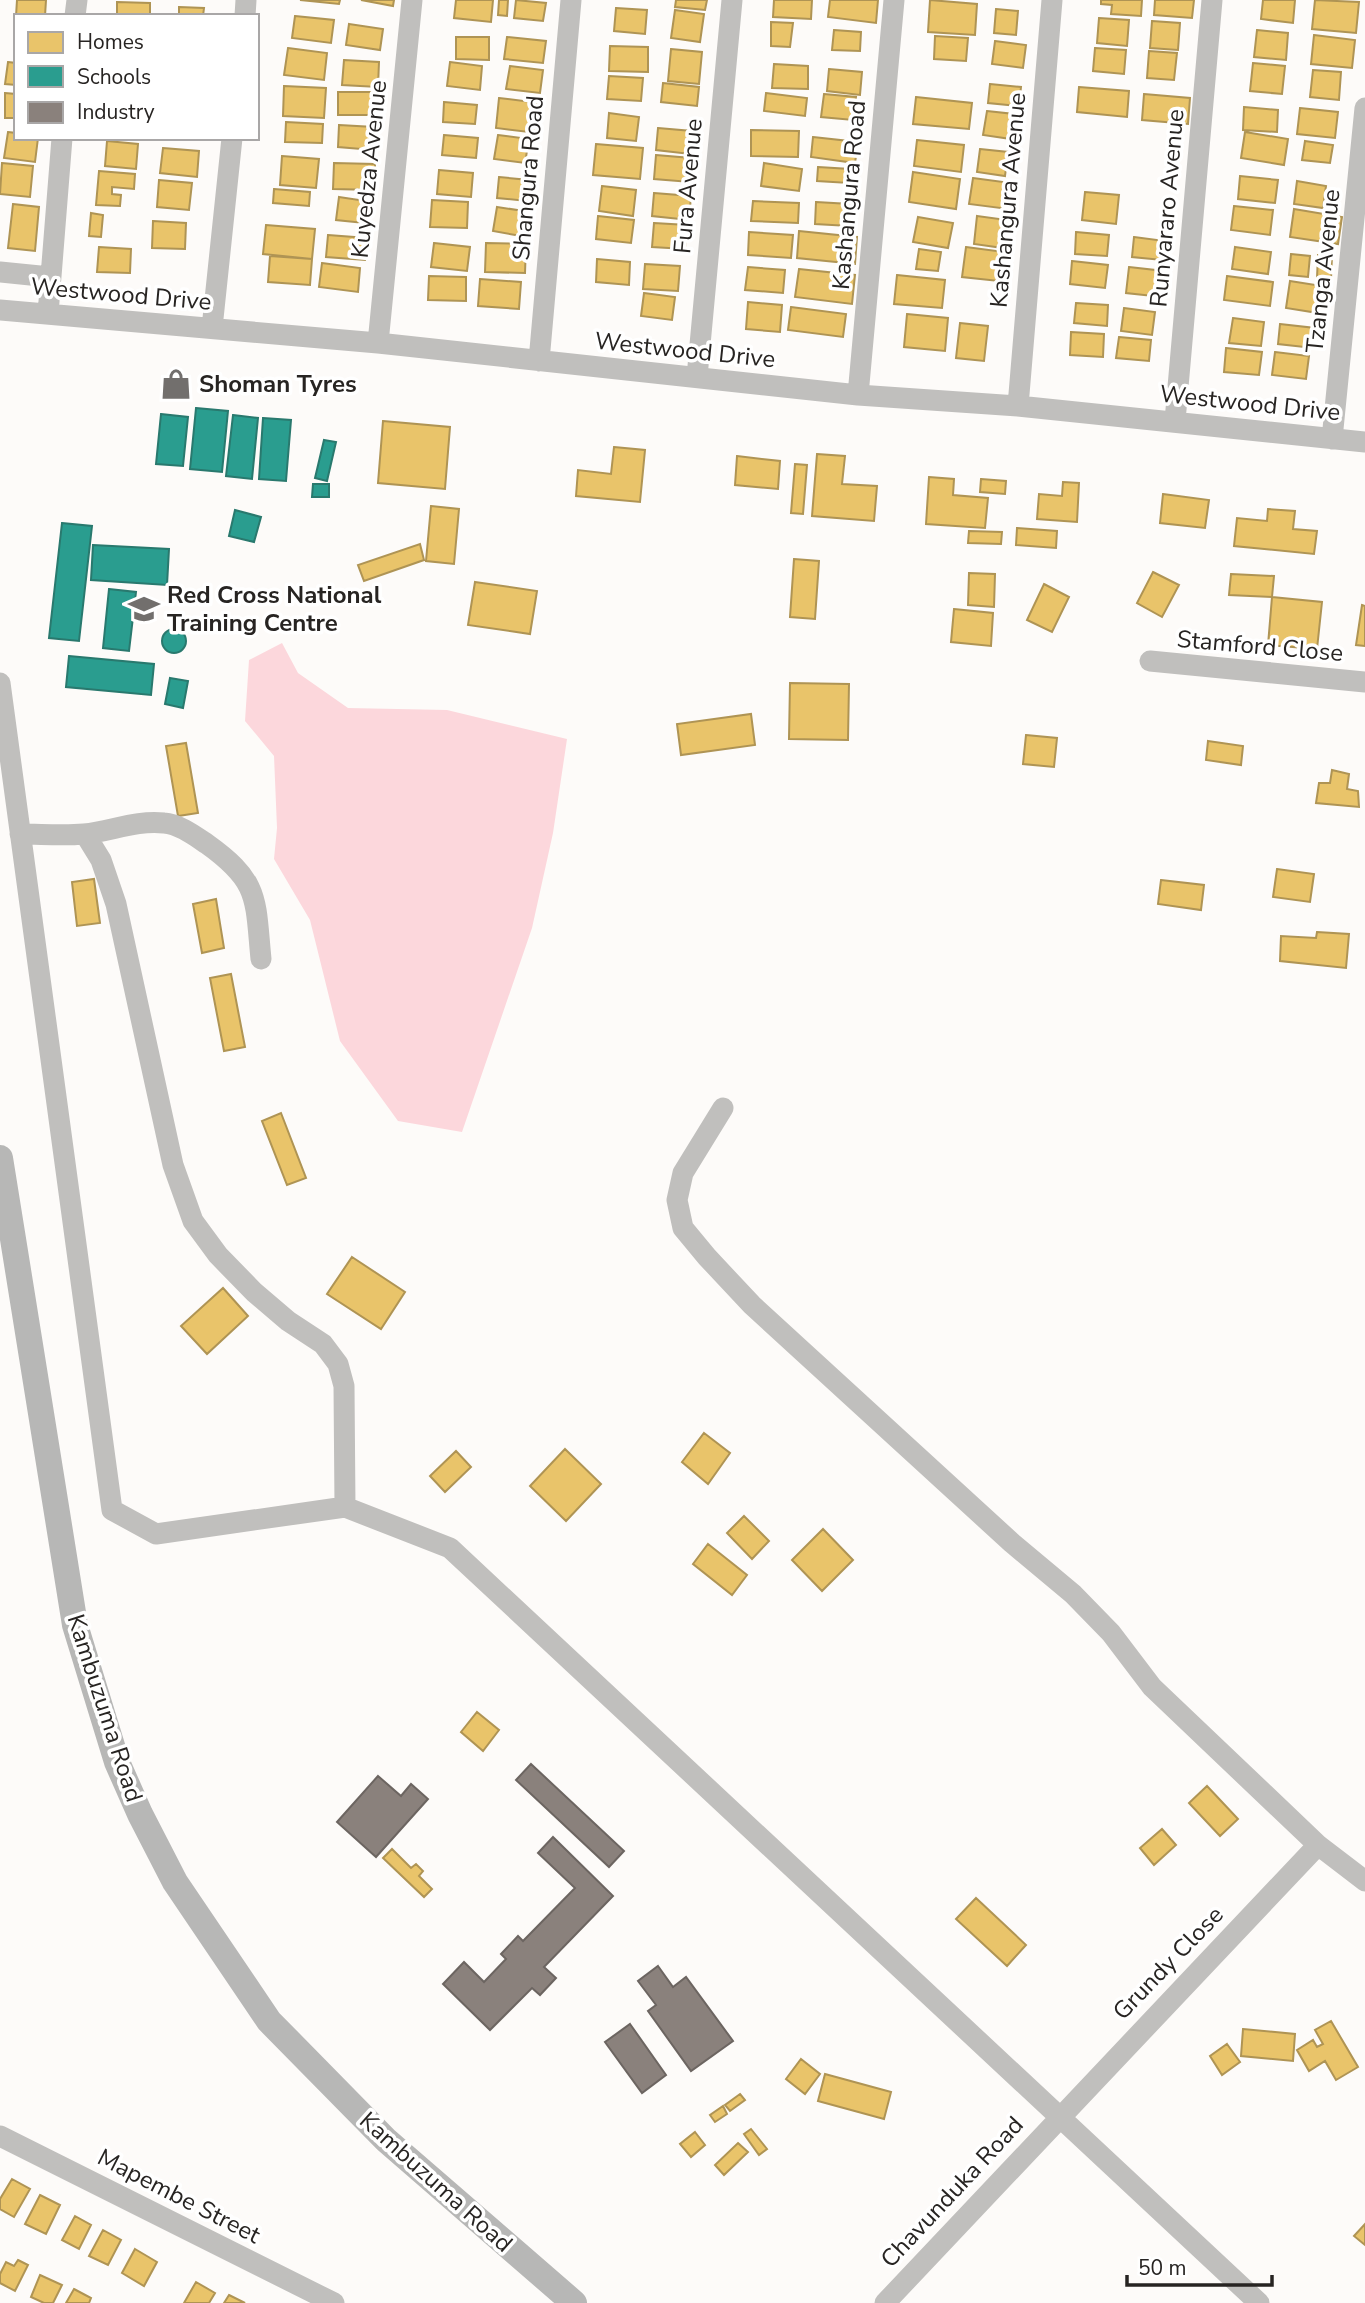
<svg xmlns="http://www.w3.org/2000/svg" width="1365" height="2303" viewBox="0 0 1365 2303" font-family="'Nunito Sans',sans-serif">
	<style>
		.green { fill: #fcd7dc }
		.homes { fill: #e9c46a; stroke: #af9454; stroke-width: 2 }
		.schools { fill: #2a9d8f; stroke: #29796e; stroke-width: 2 }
		.industry { fill: #8a817c; stroke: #6c6561; stroke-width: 2 }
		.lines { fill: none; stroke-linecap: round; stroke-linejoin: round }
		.minor { stroke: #c0bfbd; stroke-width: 21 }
		.major { stroke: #b7b7b6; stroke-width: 26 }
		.labels { text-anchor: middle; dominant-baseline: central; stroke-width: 7; stroke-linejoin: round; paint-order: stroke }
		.street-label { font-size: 24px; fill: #272422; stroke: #fff }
		.poi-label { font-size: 24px; font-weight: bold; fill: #272422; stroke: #fff; text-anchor: start }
	</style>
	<rect width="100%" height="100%" fill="#fdfbf9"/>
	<path class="green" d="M282 643 298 673 348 708 447 710 567 739 553 833 532 928 462 1132 398 1121 340 1041 310 920 274 859 277 828 274 756 245 721 249 660Z"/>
	<path class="homes" d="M17 0H46L45 16H16Z
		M300 0H340L339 4Z
		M361 0H394L393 6Z
		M456 0H493L491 22 454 18Z
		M499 0H508L507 16 498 15Z
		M516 0 546 3 543 21 514 18Z
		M676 0H707L705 10 675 7Z
		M774 0H812L811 19 773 17Z
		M830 0H878L876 23 828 17Z
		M930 0 977 4 975 35 928 32Z
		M1101 0H1142L1141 16 1111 14 1112 5 1101 4Z
		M1155 0H1194L1192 18 1154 15Z
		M1263 0H1295L1293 23 1261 19Z
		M1315 0 1359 2 1356 33 1312 29Z
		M117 2 150 3V16H117Z
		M179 7 204 8 203 16H179Z
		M616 8 647 10 645 34 614 31Z
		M996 9 1018 11 1016 35 994 33Z
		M675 10 704 14 700 42 671 38Z
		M295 16 334 20 331 43 292 38Z
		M1099 18 1129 20 1127 46 1097 43Z
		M1152 21 1180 23 1178 50 1150 48Z
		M771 22 793 23 790 47 771 46Z
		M349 24 383 29 380 50 346 45Z
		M834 30 861 32 860 51 832 50Z
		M1257 30 1288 33 1286 60 1254 57Z
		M1314 35 1355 40 1352 68 1311 64Z
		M935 36 968 38 966 61 934 59Z
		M456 37H489V60L456 59Z
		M507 37 546 41 543 63 504 59Z
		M995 41 1026 45 1023 68 992 64Z
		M610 46 648 47V72L609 71Z
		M288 48 327 53 324 80 284 75Z
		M1095 48 1126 50 1124 74 1093 71Z
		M671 49 702 52 699 84 668 81Z
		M1149 51 1177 53 1174 80 1147 78Z
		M344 60 379 62 378 87 342 85Z
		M8 62 16 63V85L5 84Z
		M450 62 482 66 480 90 447 86Z
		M1253 63 1285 66 1282 94 1250 91Z
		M774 64 808 66V89L772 88Z
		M510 66 543 70 540 93 506 89Z
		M829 69 862 72 860 95 827 91Z
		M1313 70 1341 72 1339 100 1310 97Z
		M609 76 643 78 641 101 607 99Z
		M663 83 699 87 697 106 661 102Z
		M990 84 1021 87 1019 106 988 103Z
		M284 86 326 88 324 118 283 116Z
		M1079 87 1129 91 1127 117 1077 112Z
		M338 92H379V115H338Z
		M5 93 16 94V118H5Z
		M766 93 807 98 805 116 764 111Z
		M824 94 856 97 853 120 821 117Z
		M1144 94 1190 98 1188 124 1142 120Z
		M916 97 972 103 969 129 913 124Z
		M499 98 540 103 537 133 496 128Z
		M444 102 477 105 475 124 443 122Z
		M1244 107 1278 110 1277 132 1243 130Z
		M1300 108 1338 112 1335 138 1297 134Z
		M987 111 1014 114 1011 139 983 135Z
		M609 113 639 117 636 141 607 138Z
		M286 122 323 124 322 143 285 142Z
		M339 125 374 127 373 150 338 147Z
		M658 128 692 131 690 154 656 150Z
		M751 130 799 131 798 157 751 156Z
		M8 132 16 133V138H38L35 162 4 158Z
		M1245 132 1288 139 1284 165 1241 158Z
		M444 135 478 138 476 158 442 155Z
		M498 135 529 139 525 163 494 159Z
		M813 137 858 142 855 163 811 157Z
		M917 140 964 145 961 172 914 166Z
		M107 141 138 144 136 169 105 166Z
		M1305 141 1333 145 1330 163 1302 160Z
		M596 144 643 148 640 179 593 175Z
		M163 148 199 151 197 177 160 173Z
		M980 149 1008 152 1005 176 977 172Z
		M656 155 691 158 690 182 654 179Z
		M282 156 319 159 316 188 280 185Z
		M2 163 33 166 30 197 0 194Z
		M334 163 375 164V190L333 189Z
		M764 163 802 169 799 191 761 186Z
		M818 167 850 169 849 183 817 181Z
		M439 170 473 173 471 197 437 194Z
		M99 171 135 174 134 189 112 187V194L121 195 120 206 96 205Z
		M913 172 960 179 956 209 909 202Z
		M1240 176 1278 180 1275 203 1238 199Z
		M499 177 529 180 527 201 497 198Z
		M973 178 1011 183 1008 209 969 204Z
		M159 180 192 183 189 210 157 207Z
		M1297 181 1326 186 1323 208 1294 204Z
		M602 186 636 190 633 216 599 211Z
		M274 189 310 192 309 206 273 203Z
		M1085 192 1119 195 1116 224 1082 220Z
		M654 193 691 196 689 220 652 216Z
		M339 197 366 201 364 223 336 220Z
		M432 200 468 202 467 228 430 227Z
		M753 201 799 203 798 223 751 221Z
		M816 202 850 204 849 226 815 224Z
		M13 204 39 207 35 251 8 248Z
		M1234 206 1273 210 1270 235 1231 230Z
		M497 207 531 212 527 237 493 231Z
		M1294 209 1342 217 1338 244 1290 237Z
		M91 213 103 215 101 237 89 236Z
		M598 216 634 220 631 243 596 239Z
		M977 216 1007 220 1003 248 974 244Z
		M918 217 953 223 948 248 913 242Z
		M153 221 186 223 185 249 152 248Z
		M654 223 687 225 685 249 652 247Z
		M266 225 315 229 312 259 263 254Z
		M799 231 857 237 855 264 797 258Z
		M749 232 793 235 791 258 748 255Z
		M1076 232 1109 235 1107 256 1075 254Z
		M328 235 367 238 365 260 326 257Z
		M1134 237 1165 241 1162 260 1132 257Z
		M434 243 470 247 467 271 431 267Z
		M486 243 526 244 525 273 485 272Z
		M99 247 131 249 130 273 97 272Z
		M966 247 1012 253 1008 282 962 277Z
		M1235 247 1271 252 1268 274 1232 269Z
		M919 249 941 252 938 271 916 269Z
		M1291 254 1310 256 1308 277 1289 275Z
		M1318 255 1332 256 1331 279 1317 278Z
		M270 256 312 259 310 285 268 282Z
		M597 259 630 262 629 285 596 282Z
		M1072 261 1108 265 1105 288 1070 284Z
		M322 263 360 268 358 292 319 287Z
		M645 264 680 266 678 291 643 289Z
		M748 267 785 270 783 293 745 290Z
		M1129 267 1164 271 1162 297 1126 293Z
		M799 269 855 275 852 304 795 297Z
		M897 275 945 280 942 308 894 304Z
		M429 276 466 277V301L428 300Z
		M1227 276 1273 282 1270 306 1224 300Z
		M480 279 521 282 519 309 478 306Z
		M1290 281 1322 286 1318 313 1286 308Z
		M644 293 675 297 672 320 641 316Z
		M748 302 782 305 780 332 746 329Z
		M1076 303 1108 305 1107 326 1074 323Z
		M791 307 846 314 843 337 788 330Z
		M1124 308 1155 312 1152 335 1121 331Z
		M907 314 948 318 945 351 904 347Z
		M1233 318 1264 322 1261 346 1229 343Z
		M960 323 988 326 984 361 956 358Z
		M1280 324 1315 328 1313 348 1278 344Z
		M1071 332 1104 334 1103 357 1070 355Z
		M1119 337 1151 340 1149 361 1116 358Z
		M1226 348 1262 352 1259 375 1224 372Z
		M1275 352 1309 356 1306 379 1272 375Z
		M383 421 450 427 445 489 378 483Z
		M614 447 645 450 640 502 576 496 578 470 611 474Z
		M817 454 845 456 842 484 877 486 874 521 812 516Z
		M737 456 780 461 778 489 735 485Z
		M795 464 807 465 803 514 791 513Z
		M929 477 954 479 953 495 988 498 985 528 926 524Z
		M981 479 1006 481 1005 494 980 492Z
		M1063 482 1079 483 1077 522 1037 519 1039 494 1062 496Z
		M1163 494 1209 500 1205 528 1160 523Z
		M431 506 459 509 454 564 426 561Z
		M1268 509 1295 511 1293 529 1317 531 1314 554 1234 546 1237 518 1267 521Z
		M1017 528 1057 531 1056 548 1016 545Z
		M969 531 1002 532 1001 544 968 543Z
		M420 544 424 560 364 581 358 565Z
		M794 559 819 561 815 619 790 617Z
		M1153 572 1179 585 1162 617 1137 603Z
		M969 573 995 574 994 607 968 605Z
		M1231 574 1274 576 1272 597 1229 595Z
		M475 582 537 591 530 634 468 625Z
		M1044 584 1069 597 1052 632 1027 620Z
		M1272 597 1322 602 1317 649 1268 645Z
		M1362 605 1365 606V646L1356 645Z
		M954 609 993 613 991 646 951 642Z
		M790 683 849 684 848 740 789 739Z
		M751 714 755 745 681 755 677 724Z
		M1026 735 1057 738 1054 767 1023 764Z
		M1208 741 1243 746 1241 765 1206 760Z
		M186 743 198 813 178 816 166 746Z
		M1332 770 1349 774 1347 789 1358 791 1359 807 1316 803 1319 783H1330Z
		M1277 869 1314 874 1310 902 1273 897Z
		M94 879 100 923 77 926 72 882Z
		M1161 880 1204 885 1201 910 1158 904Z
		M216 899 224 948 202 953 193 904Z
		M1317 932 1349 934 1346 968 1280 961 1281 936 1316 938Z
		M231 974 245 1047 224 1051 210 978Z
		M281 1113 306 1178 287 1185 262 1121Z
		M352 1257 405 1292 381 1329 327 1294Z
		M223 1288 248 1316 207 1354 181 1326Z
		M704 1433 730 1453 708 1484 682 1462Z
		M565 1449 601 1484 566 1521 530 1486Z
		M456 1451 471 1467 445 1492 430 1476Z
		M744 1516 769 1541 752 1559 727 1533Z
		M823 1529 853 1560 822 1591 792 1560Z
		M708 1544 747 1575 732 1595 693 1564Z
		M477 1712 499 1730 483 1751 461 1732Z
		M1207 1786 1238 1819 1220 1836 1189 1803Z
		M1162 1829 1176 1845 1154 1865 1140 1848Z
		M392 1849 411 1868 416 1864 423 1871 419 1876 432 1889 424 1897 383 1858Z
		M976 1898 1026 1945 1007 1966 956 1919Z
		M1331 2021 1358 2067 1336 2080 1325 2061 1309 2071 1297 2050 1313 2040 1317 2047 1323 2044 1315 2030Z
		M1243 2029 1295 2034 1293 2061 1241 2056Z
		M1227 2044 1240 2062 1222 2075 1210 2056Z
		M801 2059 820 2074 805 2094 786 2079Z
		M825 2074 891 2092 884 2119 818 2101Z
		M740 2094 745 2100 730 2111 725 2105Z
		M723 2106 727 2114 715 2122 710 2115Z
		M751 2129 767 2149 759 2155 744 2134Z
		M695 2132 705 2145 691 2157 680 2144Z
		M738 2143 748 2152 724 2175 715 2165Z
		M12 2179 30 2189 14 2217 0 2209V2199Z
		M40 2195 60 2205 46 2234 25 2224Z
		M75 2216 91 2225 79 2249 62 2240Z
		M1365 2224V2245L1354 2236Z
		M103 2230 121 2240 108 2265 89 2256Z
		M135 2249 157 2262 144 2286 122 2273Z
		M18 2260 28 2265 15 2291 0 2283V2274L6 2262 14 2266Z
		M40 2275 62 2285 53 2303H44L31 2297Z
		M196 2282 215 2293 209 2303H184Z
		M74 2289 91 2298 89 2303H66Z
		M229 2295 245 2303H224Z"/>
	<path class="schools" d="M196 408 228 411 222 472 190 469Z
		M161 414 188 417 183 466 156 464Z
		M233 415 258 418 252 479 226 476Z
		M263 418 291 420 286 481 259 479Z
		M324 440 336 442 327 481 315 478Z
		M313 484H329V497H312Z
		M235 510 261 517 254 542 229 536Z
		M62 523 92 526 79 641 49 638Z
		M93 545 169 549 167 585 91 580Z
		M109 589 136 592 129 651 103 648Z
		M162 641a12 12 0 1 1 24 0a12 12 0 1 1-24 0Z
		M69 656 154 664 151 695 66 687Z
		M170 678 188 681 183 708 165 704Z"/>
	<path class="industry" d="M531 1764 624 1851 609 1867 516 1780Z
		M378 1776 401 1796 411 1784 428 1799 376 1857 337 1822Z
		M553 1837 613 1896 544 1967 556 1978 540 1995 532 1988 490 2030 443 1984 464 1962 484 1982 506 1959 501 1954 518 1936 523 1941 575 1888 538 1853Z
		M658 1966 673 1987 686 1977 733 2041 691 2071 648 2011 656 2005 638 1981Z
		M630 2024 666 2075 642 2093 605 2042Z"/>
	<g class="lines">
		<path class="minor" d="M75 16 77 0
			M245 16 246 0
			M0 272 50 277
			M0 310 378 343 858 395 1018 406 1365 442
			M48 314 62 138
			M212 328 232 138
			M378 343 412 0
			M539 361 571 0
			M697 377 732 0
			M858 395 894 0
			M1018 406 1052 0
			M1175 421 1212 0
			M1332 439 1365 108
			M1150 661 1365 682
			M0 683 112 1510 156 1534 345 1507 450 1548 1259 2303
			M20 834C41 834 63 836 84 834 112 831 136 820 164 823 179 824 195 836 207 844 260 882 255 898 261 959
			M85 834 101 860 116 904 173 1165 193 1221 218 1255 254 1292 288 1321 323 1344 338 1364 344 1386 345 1507
			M723 1108 683 1173 677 1200 683 1228 707 1257 752 1305 1012 1543 1073 1594 1111 1633 1152 1687 1318 1845 1365 1881
			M0 2136 334 2303
			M885 2303 1318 1845"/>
		<path class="major" d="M0 1158 75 1625 117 1762 140 1814 175 1882 269 2021 386 2140 574 2303"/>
	</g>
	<defs>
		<symbol id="shop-bare" viewBox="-9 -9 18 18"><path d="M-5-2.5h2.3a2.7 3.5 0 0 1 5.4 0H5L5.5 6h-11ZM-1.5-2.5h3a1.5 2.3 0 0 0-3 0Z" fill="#726f6d" stroke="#fff" stroke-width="2.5" paint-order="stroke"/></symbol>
		<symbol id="university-bare" viewBox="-9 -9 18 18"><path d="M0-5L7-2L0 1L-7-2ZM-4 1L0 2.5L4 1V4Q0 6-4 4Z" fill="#726f6d" stroke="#fff" stroke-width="2.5" paint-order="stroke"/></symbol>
	</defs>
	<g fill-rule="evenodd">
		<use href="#shop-bare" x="154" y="362" width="44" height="44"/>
		<use href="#university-bare" x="122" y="587" width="44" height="44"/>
	</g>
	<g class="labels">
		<g class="street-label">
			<text transform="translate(369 169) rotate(-84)">Kuyedza Avenue</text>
			<text transform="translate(528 178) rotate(-85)">Shangura Road</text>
			<text transform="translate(688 186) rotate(-85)">Fura Avenue</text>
			<text transform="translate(849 195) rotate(-85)">Kashangura Road</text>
			<text transform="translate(1008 200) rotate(-85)">Kashangura Avenue</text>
			<text transform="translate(1167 208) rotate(-85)">Runyararo Avenue</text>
			<text transform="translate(1323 271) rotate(-84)">Tzanga Avenue</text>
			<text transform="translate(121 294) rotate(5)">Westwood Drive</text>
			<text transform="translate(685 350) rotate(6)">Westwood Drive</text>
			<text transform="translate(1250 403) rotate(6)">Westwood Drive</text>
			<text transform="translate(1260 646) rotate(5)">Stamford Close</text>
			<text transform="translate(105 1708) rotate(72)">Kambuzuma Road</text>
			<text transform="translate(1168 1963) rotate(-46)">Grundy Close</text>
			<text transform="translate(436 2182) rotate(42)">Kambuzuma Road</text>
			<text transform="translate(952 2192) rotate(-47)">Chavunduka Road</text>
			<text transform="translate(179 2196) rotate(27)">Mapembe Street</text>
		</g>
		<g class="poi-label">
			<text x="199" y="384">Shoman Tyres</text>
			<text x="167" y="595">Red Cross National<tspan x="167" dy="28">Training Centre</tspan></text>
		</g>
	</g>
	<rect x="14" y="14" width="245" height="126" fill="#ffffff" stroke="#a9a7a7" stroke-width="2"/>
	<rect x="28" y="32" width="35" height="21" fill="#e9c46a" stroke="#a9a7a7" stroke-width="2"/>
	<text x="77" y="49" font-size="21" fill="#272422">Homes</text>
	<rect x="28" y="66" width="35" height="21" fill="#2a9d8f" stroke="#a9a7a7" stroke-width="2"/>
	<text x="77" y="84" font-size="21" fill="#272422">Schools</text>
	<rect x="28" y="102" width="35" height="21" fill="#8a817c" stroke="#a9a7a7" stroke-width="2"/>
	<text x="77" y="119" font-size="21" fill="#272422">Industry</text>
	<path d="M1127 2275v10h145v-10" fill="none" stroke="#272422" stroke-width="3.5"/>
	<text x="1138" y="2275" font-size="21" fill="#272422" stroke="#ffffff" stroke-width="5" paint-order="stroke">50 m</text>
</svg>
